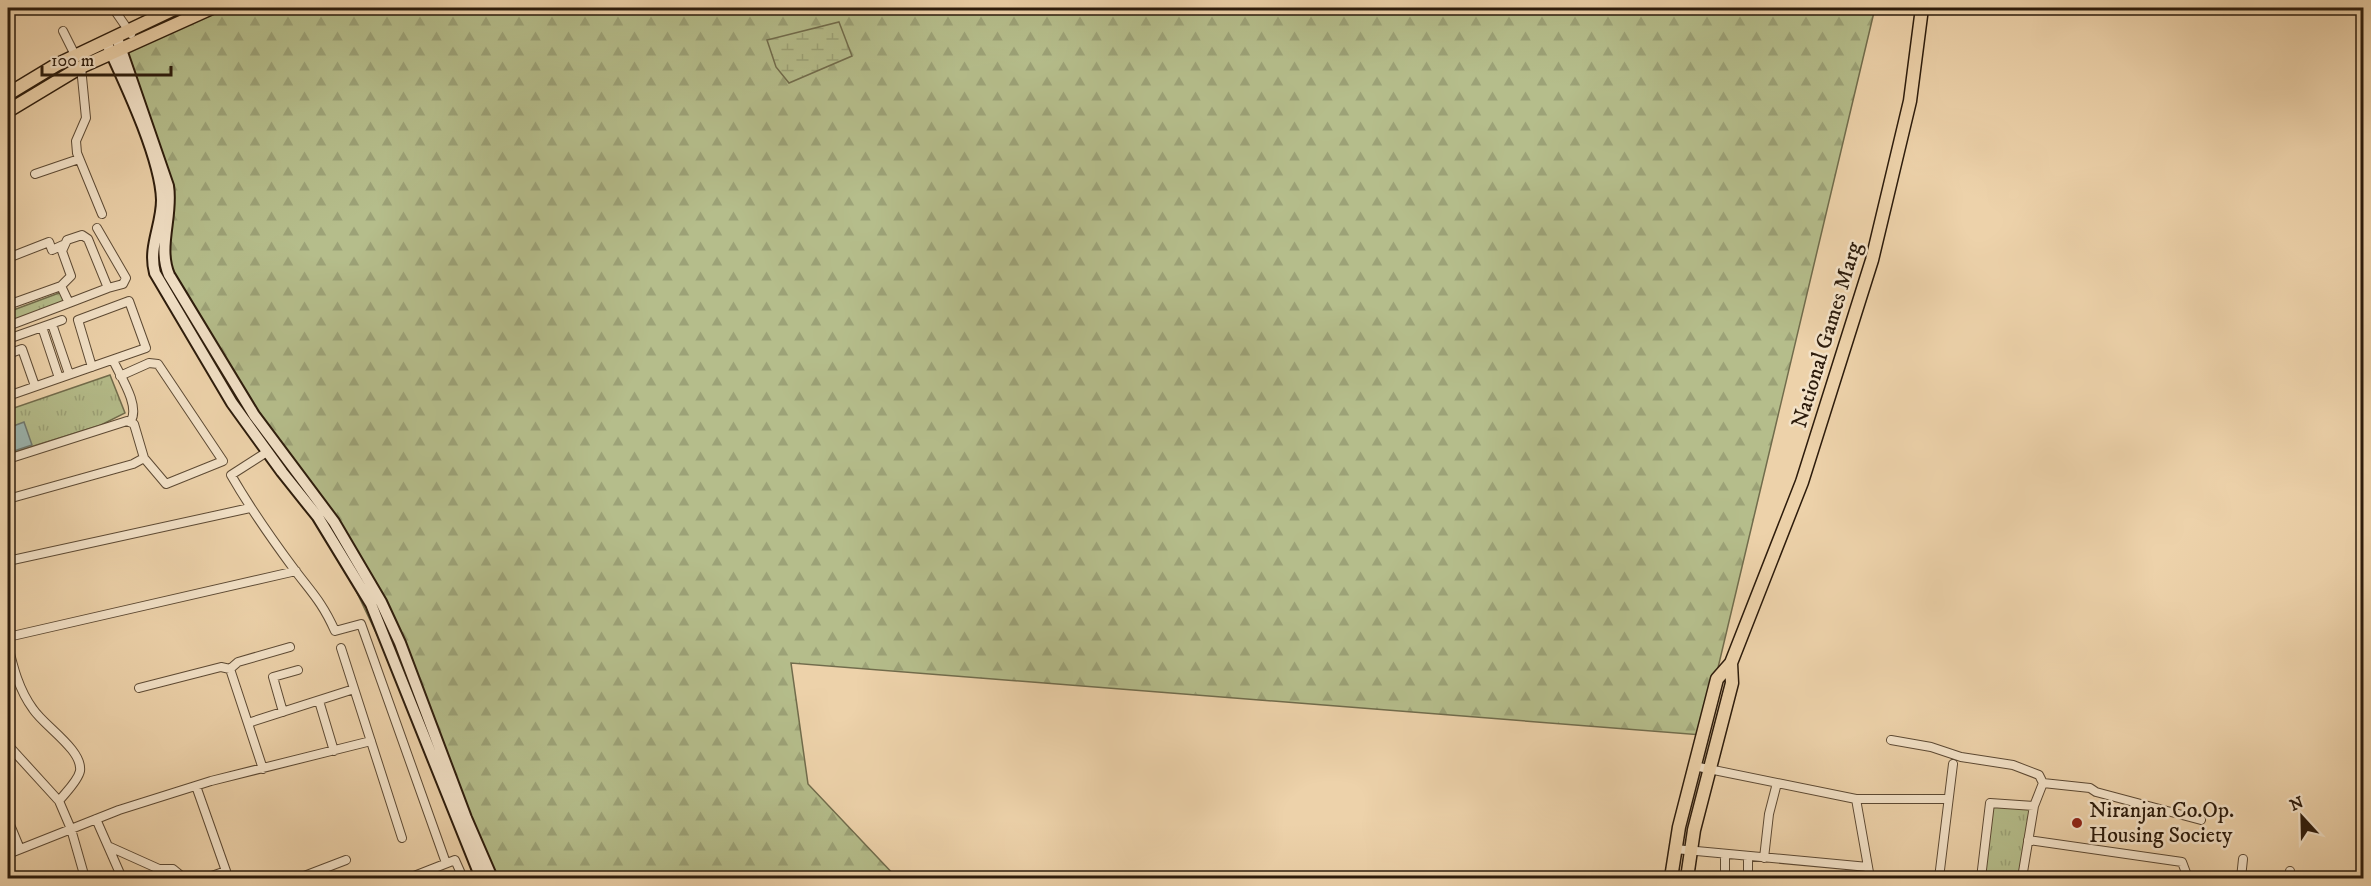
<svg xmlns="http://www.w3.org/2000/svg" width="2371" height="886" viewBox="0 0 2371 886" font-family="'IM FELL DW Pica',serif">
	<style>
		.forest { fill: url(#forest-firs); stroke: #716c4c; stroke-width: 1.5 }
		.wetland { fill: url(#wetland-marsh); stroke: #716c4c; stroke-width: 1.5 }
		.park { fill: url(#park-tufts); stroke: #716c4c; stroke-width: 1.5 }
		.water { fill: #9bb6b1; stroke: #6f786f; stroke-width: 1.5 }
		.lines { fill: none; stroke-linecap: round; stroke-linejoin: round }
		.street-casing { stroke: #5d4a34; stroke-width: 10 }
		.secondary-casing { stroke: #2d1c0c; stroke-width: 14 }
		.primary-casing { stroke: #2d1c0c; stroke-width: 15 }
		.street { stroke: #f3e2c8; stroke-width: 8 }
		.secondary { stroke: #f3e2c8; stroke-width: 10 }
		.primary { stroke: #edd2aa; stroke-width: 12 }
		.poi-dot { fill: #8f2418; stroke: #f3e2c8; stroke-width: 2 }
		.labels { text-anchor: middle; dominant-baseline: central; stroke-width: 5; stroke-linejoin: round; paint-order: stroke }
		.street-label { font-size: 22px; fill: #2d1c0c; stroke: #f3e2c8 }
		.poi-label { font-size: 22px; fill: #2d1c0c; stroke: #f3e2c8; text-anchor: start }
	</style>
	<defs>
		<pattern id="forest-firs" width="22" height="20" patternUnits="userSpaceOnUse" patternTransform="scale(1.5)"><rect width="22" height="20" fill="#b5bd8b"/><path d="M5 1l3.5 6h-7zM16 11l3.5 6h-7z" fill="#9ca277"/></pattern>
		<pattern id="wetland-marsh" width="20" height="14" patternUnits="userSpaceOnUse" patternTransform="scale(1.5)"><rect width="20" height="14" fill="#b5bd8b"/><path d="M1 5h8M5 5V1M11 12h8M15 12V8" fill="none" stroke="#9ca277"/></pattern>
		<pattern id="park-tufts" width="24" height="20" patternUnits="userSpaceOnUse" patternTransform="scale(1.5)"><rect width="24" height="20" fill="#b5bd8b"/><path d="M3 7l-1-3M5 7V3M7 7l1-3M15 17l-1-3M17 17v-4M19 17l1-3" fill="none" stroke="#9ca277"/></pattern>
	</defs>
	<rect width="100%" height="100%" fill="#edd2aa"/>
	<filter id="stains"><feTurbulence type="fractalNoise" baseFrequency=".00333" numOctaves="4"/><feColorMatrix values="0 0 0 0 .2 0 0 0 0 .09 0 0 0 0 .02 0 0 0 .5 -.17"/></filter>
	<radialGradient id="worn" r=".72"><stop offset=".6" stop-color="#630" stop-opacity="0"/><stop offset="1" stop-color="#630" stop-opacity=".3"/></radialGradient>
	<path class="forest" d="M201 8H1875L1702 735 791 663 808 784 897 878H493L319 513 155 273 166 209 124 53Z"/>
	<path class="wetland" d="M839 22 852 56 789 83 776 67 767 40Z"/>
	<path class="park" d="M67 290 73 305 12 328 8 312Z
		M110 375 125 413 101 425 8 454V410Z
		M1990 803 2034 806 2022 878H1981Z"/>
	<path class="water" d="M24 422 32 445 8 453V428Z"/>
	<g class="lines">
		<defs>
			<path id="street" d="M113 8 131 34
				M63 31 75 55
				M81 67 86 118 76 141 77 153 102 214
				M35 174 79 159
				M97 228 126 278 123 284 108 288
				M8 258 49 242 52 250 63 245
				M8 305 61 286
				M52 324 69 374
				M8 326 69 303 61 286 71 276 62 251 67 240 82 235 88 239 108 288 69 303
				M42 327 59 378
				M8 339 62 320
				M8 354 22 349 35 386
				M113 360C120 376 140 405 131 421
				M8 396 146 348 129 301 78 320 92 367
				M267 452 231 475C250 508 271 538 294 569 312 593 322 602 335 631L361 624 446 863
				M8 459 127 421 134 424 144 458 166 484 223 461 158 364 149 363 120 376
				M8 499 133 464 144 458
				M8 561 250 508
				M8 637 296 571
				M8 645C13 667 19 690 33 709 44 726 83 750 80 771 78 781 65 793 59 801
				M341 648 402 838
				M230 669 238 662 290 647
				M139 688 221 667 230 669 263 769
				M319 701 334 751
				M283 712 273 677 298 670
				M248 723 354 689
				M1891 740 1931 747 1961 757 2013 765 2039 775 2043 783
				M8 745 59 801 71 829 85 878
				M1694 766 1856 799 1870 878
				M2043 783 2090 788 2096 792 2201 820
				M196 786 226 871 206 878
				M1856 799H1948
				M96 819 122 878
				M8 820 20 849
				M2028 840 2182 862 2188 878
				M110 847 159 869H173L184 878
				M1675 849 1868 867
				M8 854 119 810 211 781 371 741
				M1748 857V878
				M1764 858 1769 814 1777 783
				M299 878 346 860
				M409 878 455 860 463 878
				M1725 878V855
				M1939 878 1953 764
				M1981 878 1990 803 2034 806
				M2022 878 2034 806 2043 783
				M2241 878 2243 859
				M2290 878V871"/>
			<path id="secondary" d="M118 41 168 186C173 215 157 247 169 275L254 415 334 522 381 602 400 643 466 818 492 878
				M108 46C126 85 161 159 162 200 162 226 148 247 155 273L232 403 282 472 318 517 371 604 481 878"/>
			<path id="primary" d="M8 94 56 65 176 8
				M8 111 81 67 212 8
				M1671 878 1679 827 1717 679 1731 663 1802 482 1872 260 1910 101 1922 8
				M1687 878 1694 830 1732 683 1731 663"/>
		</defs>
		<use href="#street" class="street-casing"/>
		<use href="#secondary" class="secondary-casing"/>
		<use href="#primary" class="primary-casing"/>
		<use href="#street" class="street"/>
		<use href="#secondary" class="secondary"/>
		<use href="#primary" class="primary"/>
	</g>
	<circle class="poi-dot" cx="2077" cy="823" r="6"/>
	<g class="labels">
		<g class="street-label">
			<text transform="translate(1827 335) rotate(-73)">National Games Marg</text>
		</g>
		<g class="poi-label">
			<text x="2089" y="810">Niranjan Co.Op.<tspan x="2089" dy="25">Housing Society</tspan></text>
		</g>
	</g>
	<rect width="2371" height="886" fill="none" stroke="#edd2aa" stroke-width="30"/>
	<rect x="9" y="9" width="2353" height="868" fill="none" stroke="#2d1c0c" stroke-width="3"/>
	<rect x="15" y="15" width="2341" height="856" fill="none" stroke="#2d1c0c" stroke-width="1.5"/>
	<g transform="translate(2302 817) rotate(338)" stroke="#f3e2c8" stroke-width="4.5" paint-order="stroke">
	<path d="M0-4.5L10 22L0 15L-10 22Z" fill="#2d1c0c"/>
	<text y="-9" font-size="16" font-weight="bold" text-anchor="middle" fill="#2d1c0c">N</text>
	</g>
	<path d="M42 66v9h129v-9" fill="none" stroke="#2d1c0c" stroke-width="3"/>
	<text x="51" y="66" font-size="18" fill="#2d1c0c" stroke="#f3e2c8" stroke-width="4.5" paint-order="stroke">100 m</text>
	<rect width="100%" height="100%" filter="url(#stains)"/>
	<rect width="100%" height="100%" fill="url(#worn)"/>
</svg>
